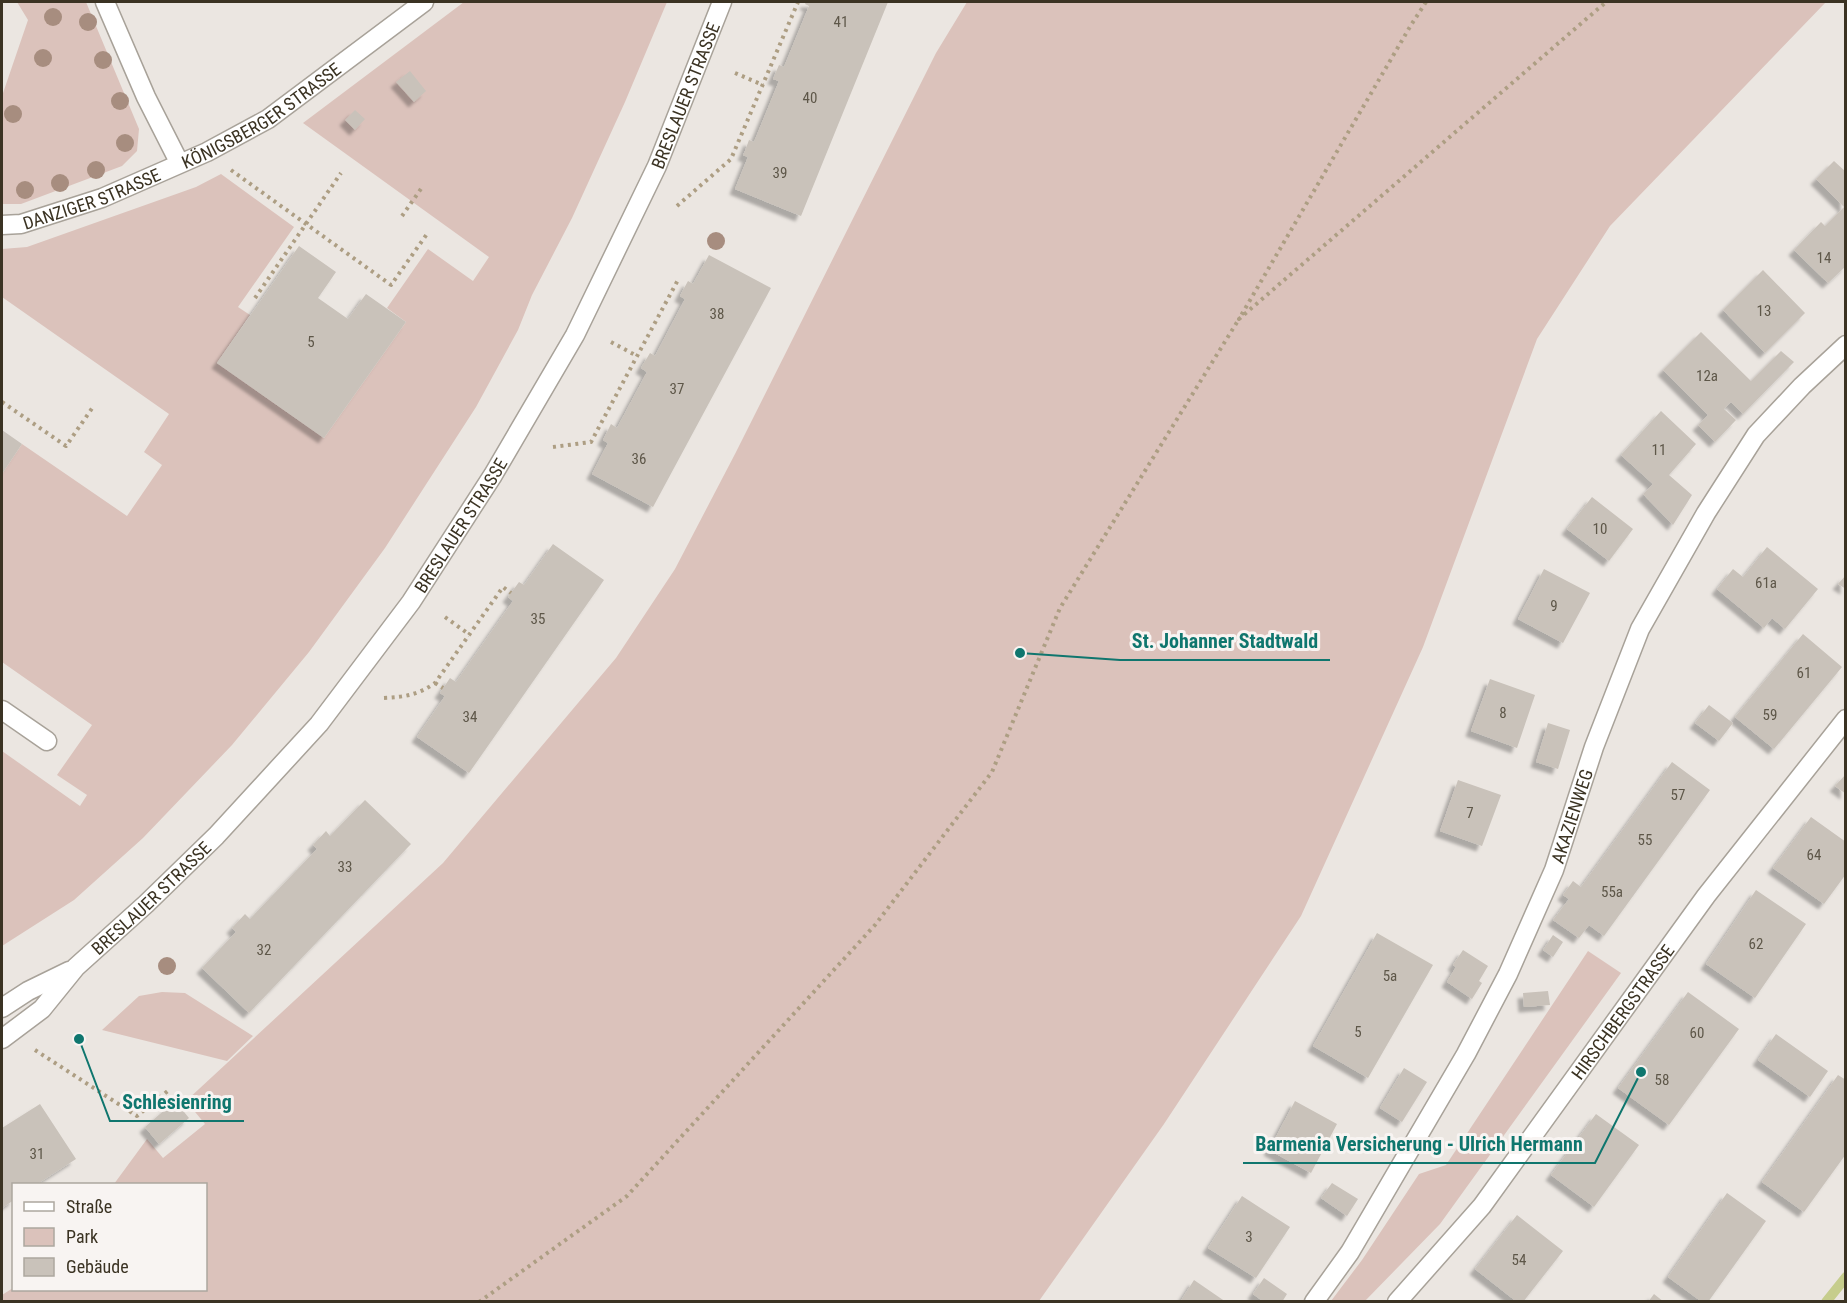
<svg xmlns="http://www.w3.org/2000/svg" width="1847" height="1303" viewBox="0 0 1847 1303" font-family="'Roboto Condensed',sans-serif">
	<style>
		.green { fill: #dbc2bb }
		.lines { fill: none; stroke-linecap: round; stroke-linejoin: round }
		.stream { stroke: #c6cd8c; stroke-width: 10 }
		.building { fill: #c9c2ba; filter: url(#shadow) }
		.minor-casing { stroke: #a8a299; stroke-width: 21 }
		.path { stroke: #ad9e83; stroke-width: 4; stroke-dasharray: 3 4.5; stroke-linecap: butt }
		.minor { stroke: #fff; stroke-width: 18 }
		.tree { fill: #a78d7f }
		.labels { text-anchor: middle; dominant-baseline: central; stroke-width: 6; stroke-linejoin: round; paint-order: stroke }
		.number-label { font-size: 15px; fill: #5e5749 }
		.street-label { font-size: 18px; fill: #3b3323; stroke: #f8f4f2 }
		.leader { fill: none; stroke: #0f766e; stroke-width: 2 }
		.callout-dot { fill: #0f766e; stroke: #f8f4f2; stroke-width: 2 }
		.callout-label { font-size: 20px; text-anchor: middle; font-weight: bold; fill: #0f766e; stroke: #f8f4f2; stroke-width: 6; stroke-linejoin: round; paint-order: stroke }
	</style>
	<defs>
		<filter id="shadow"><feDropShadow dx="-5.5" dy="5.5" stdDeviation="1.5" flood-color="#0004"/></filter>
	</defs>
	<rect width="100%" height="100%" fill="#ebe6e1"/>
	<path class="green" d="M17 2H86L139 129 137 151 122 166 21 204H2V96L28 20Z
		M464 2H667L625 102 572 218 532 295 518 330 476 407 385 548 309 652 232 745 143 838 74 900 2 946V751L80 806 87 795 57 775 92 725 2 662V474L22 444 127 516 162 465 144 452 169 414 2 297V249L27 247 196 187 221 174 294 227 238 307 250 315 217 363 324 438 406 322 387 308 428 249 473 281 489 257 303 123Z
		M967 2H1826L1610 226 1537 339 1423 647 1301 916 1164 1124 1039 1301H2V1295L13 1288 206 1290V1184H114L147 1139 163 1158 205 1124 186 1101 443 863 616 658 675 569 735 454 936 53Z
		M1588 951 1621 973 1440 1224 1365 1301H1331L1362 1260 1419 1174 1446 1165Z
		M162 992 185 993 253 1036 227 1061 102 1030 139 996Z"/>
	<g class="lines">
		<path class="stream" d="M1826 1302 1846 1277"/>
	</g>
	<path class="building" d="M806 2H888L801 216 735 189 748 157 743 155 745 151 749 140 754 142 779 81 773 79 779 65 784 67 809 6 805 4Z
		M410 71 426 91 414 102 396 82Z
		M355 110 365 119 355 130 345 120Z
		M1834 161 1846 172V266L1828 283 1794 250 1821 222 1825 226 1844 207 1816 179Z
		M299 246 336 272 318 298 348 319 366 294 406 322 324 438 217 363Z
		M709 255 771 288 653 507 592 474 608 443 603 440 611 424 617 428 647 372 641 368 650 353 655 356 685 299 680 296 682 292 688 281 693 284Z
		M1763 270 1805 313 1765 353 1723 310Z
		M1701 332 1751 381 1781 351 1794 362 1743 414 1731 402 1724 409 1736 420 1715 442 1698 425 1708 415 1663 370Z
		M1661 411 1696 444 1669 475 1692 495 1673 525 1643 494 1653 484 1621 455Z
		M2 430 22 444 2 474Z
		M1592 497 1633 529 1609 561 1567 529Z
		M553 544 604 580 469 773 417 737 445 696 440 693 450 678 456 682 513 601 508 597 511 593 519 582 524 585Z
		M1767 547 1818 589 1785 629 1772 618 1764 628 1717 589 1733 569 1743 577Z
		M1544 569 1590 593 1563 643 1518 619Z
		M1846 575V589L1838 584Z
		M1803 634 1842 667 1774 749 1735 717Z
		M1490 679 1535 695 1517 748 1471 731Z
		M1709 705 1733 723 1719 741 1695 723Z
		M1548 723 1570 730 1558 769 1536 762Z
		M1672 762 1710 790 1604 936 1589 925 1579 938 1553 920 1569 899 1563 895 1573 881 1581 887Z
		M1846 774V794L1835 786Z
		M1458 780 1501 795 1482 846 1440 831Z
		M365 800 411 844 249 1013 202 968 236 932 232 928 245 914 250 919 317 849 313 845 326 831 330 836Z
		M1811 817 1846 842V874L1824 904 1773 868Z
		M1756 890 1806 924 1755 998 1706 964Z
		M1377 933 1433 965 1368 1078 1313 1046Z
		M1553 935 1563 942 1553 957 1543 950Z
		M1463 950 1488 966 1479 981 1482 983 1472 999 1447 982 1456 967 1453 965Z
		M1548 991 1550 1005 1524 1007 1523 993Z
		M1688 992 1739 1029 1669 1125 1618 1088Z
		M1776 1034 1828 1071 1810 1097 1758 1060Z
		M1404 1068 1427 1082 1402 1122 1380 1108Z
		M1838 1075 1846 1080V1154L1804 1212 1762 1182Z
		M175 1101 189 1118 159 1144 145 1127Z
		M1295 1101 1337 1124 1311 1173 1269 1150Z
		M40 1104 76 1159 37 1184H14V1200L2 1208V1128Z
		M1596 1114 1639 1145 1594 1207 1551 1175Z
		M1332 1183 1358 1199 1347 1216 1321 1198Z
		M1727 1193 1766 1221 1708 1302H1702L1668 1277Z
		M1242 1196 1290 1227 1256 1278 1208 1248Z
		M1517 1215 1563 1251 1523 1302H1517L1475 1269Z
		M1264 1278 1287 1294 1282 1302H1264L1253 1294Z
		M1194 1280 1226 1302H1180Z
		M1654 1294 1664 1302H1648Z"/>
	<g class="lines">
		<defs>
			<g id="minor">
				<path d="M105 2 146 97 179 162"/>
				<path id="s1" d="M2 225 21 224 102 198 207 152 268 119 424 2"/>
				<path d="M2 710 47 741"/>
				<path d="M2 1008 28 991 69 971"/>
				<path id="s2" d="M2 1039 42 1009 76 967 146 904 216 836 319 724 411 602 493 475 575 335 657 166 722 2"/>
				<path id="s3" d="M1314 1302 1350 1252 1466 1054 1508 974 1554 870 1594 747 1640 629 1706 513 1756 435 1802 386 1846 345"/>
				<path id="s4" d="M1397 1302 1482 1206 1706 896 1846 719"/>
			</g>
		</defs>
		<use href="#minor" class="minor-casing"/>
		<path class="path" d="M1426 2 1411 25 1239 319 1606 2
			M735 73 763 85
			M231 170 391 285 427 234
			M677 206 731 159 798 2
			M402 216 423 186
			M255 298 341 173
			M611 342 637 356
			M2 402 66 446 93 407
			M553 447 591 442 679 278
			M445 617 470 635
			M435 683 443 688
			M384 698C404 697 418 695 435 683L503 587 511 593
			M35 1050 137 1116 169 1090
			M479 1302 627 1196 875 925 992 772 1060 608 1239 319"/>
		<use href="#minor" class="minor"/>
	</g>
	<g class="tree">
		<circle cx="53" cy="17" r="9"/>
		<circle cx="88" cy="22" r="9"/>
		<circle cx="43" cy="58" r="9"/>
		<circle cx="103" cy="60" r="9"/>
		<circle cx="120" cy="101" r="9"/>
		<circle cx="13" cy="114" r="9"/>
		<circle cx="125" cy="143" r="9"/>
		<circle cx="96" cy="170" r="9"/>
		<circle cx="60" cy="183" r="9"/>
		<circle cx="25" cy="190" r="9"/>
		<circle cx="716" cy="241" r="9"/>
		<circle cx="167" cy="966" r="9"/>
	</g>
	<g class="labels">
		<g class="number-label">
			<text x="841" y="22">41</text>
			<text x="810" y="98">40</text>
			<text x="780" y="173">39</text>
			<text x="1824" y="258">14</text>
			<text x="1764" y="311">13</text>
			<text x="717" y="314">38</text>
			<text x="311" y="342">5</text>
			<text x="1707" y="376">12a</text>
			<text x="677" y="389">37</text>
			<text x="1659" y="450">11</text>
			<text x="639" y="459">36</text>
			<text x="1600" y="529">10</text>
			<text x="1766" y="583">61a</text>
			<text x="1554" y="606">9</text>
			<text x="538" y="619">35</text>
			<text x="1804" y="673">61</text>
			<text x="1503" y="713">8</text>
			<text x="1770" y="715">59</text>
			<text x="470" y="717">34</text>
			<text x="1678" y="795">57</text>
			<text x="1470" y="813">7</text>
			<text x="1645" y="840">55</text>
			<text x="1814" y="855">64</text>
			<text x="345" y="867">33</text>
			<text x="1612" y="892">55a</text>
			<text x="1756" y="944">62</text>
			<text x="264" y="950">32</text>
			<text x="1390" y="976">5a</text>
			<text x="1358" y="1032">5</text>
			<text x="1697" y="1033">60</text>
			<text x="1662" y="1080">58</text>
			<text x="37" y="1154">31</text>
			<text x="1249" y="1237">3</text>
			<text x="1519" y="1260">54</text>
		</g>
		<g class="street-label">
			<text stroke="none"><textPath href="#s2" startOffset="1178">BRESLAUER STRASSE</textPath></text>
			<text stroke="none"><textPath href="#s1" startOffset="284">KÖNIGSBERGER STRASSE</textPath></text>
			<text stroke="none"><textPath href="#s1" startOffset="94">DANZIGER STRASSE</textPath></text>
			<text stroke="none"><textPath href="#s2" startOffset="692">BRESLAUER STRASSE</textPath></text>
			<text stroke="none"><textPath href="#s3" startOffset="552">AKAZIENWEG</textPath></text>
			<text stroke="none"><textPath href="#s2" startOffset="206">BRESLAUER STRASSE</textPath></text>
			<text stroke="none"><textPath href="#s4" startOffset="368">HIRSCHBERGSTRASSE</textPath></text>
		</g>
	</g>
	<path class="leader" d="M1020 653L1120 660H1330M79 1039L110 1121H244M1641 1072L1595 1163H1243"/>
	<g class="callout-dot">
		<circle cx="1020" cy="653" r="6"/>
		<circle cx="79" cy="1039" r="6"/>
		<circle cx="1641" cy="1072" r="6"/>
	</g>
	<g class="callout-label">
		<text x="1225" y="648">St. Johanner Stadtwald</text>
		<text x="177" y="1109">Schlesienring</text>
		<text x="1419" y="1151">Barmenia Versicherung - Ulrich Hermann</text>
	</g>
	<rect width="1847" height="1303" fill="none" stroke="#3b3323" stroke-width="6"/>
	<rect x="12" y="1183" width="195" height="108" fill="#f8f4f2" stroke="#aca79f" stroke-width="1.5"/>
	<rect x="24" y="1202" width="30" height="9" fill="#ffffff" stroke="#aca79f" stroke-width="1.5"/>
	<text x="66" y="1213" font-size="18" fill="#3b3323">Straße</text>
	<rect x="24" y="1228" width="30" height="18" fill="#dbc2bb" stroke="#aca79f" stroke-width="1.5"/>
	<text x="66" y="1243" font-size="18" fill="#3b3323">Park</text>
	<rect x="24" y="1258" width="30" height="18" fill="#c9c2ba" stroke="#aca79f" stroke-width="1.5"/>
	<text x="66" y="1273" font-size="18" fill="#3b3323">Gebäude</text>
</svg>
